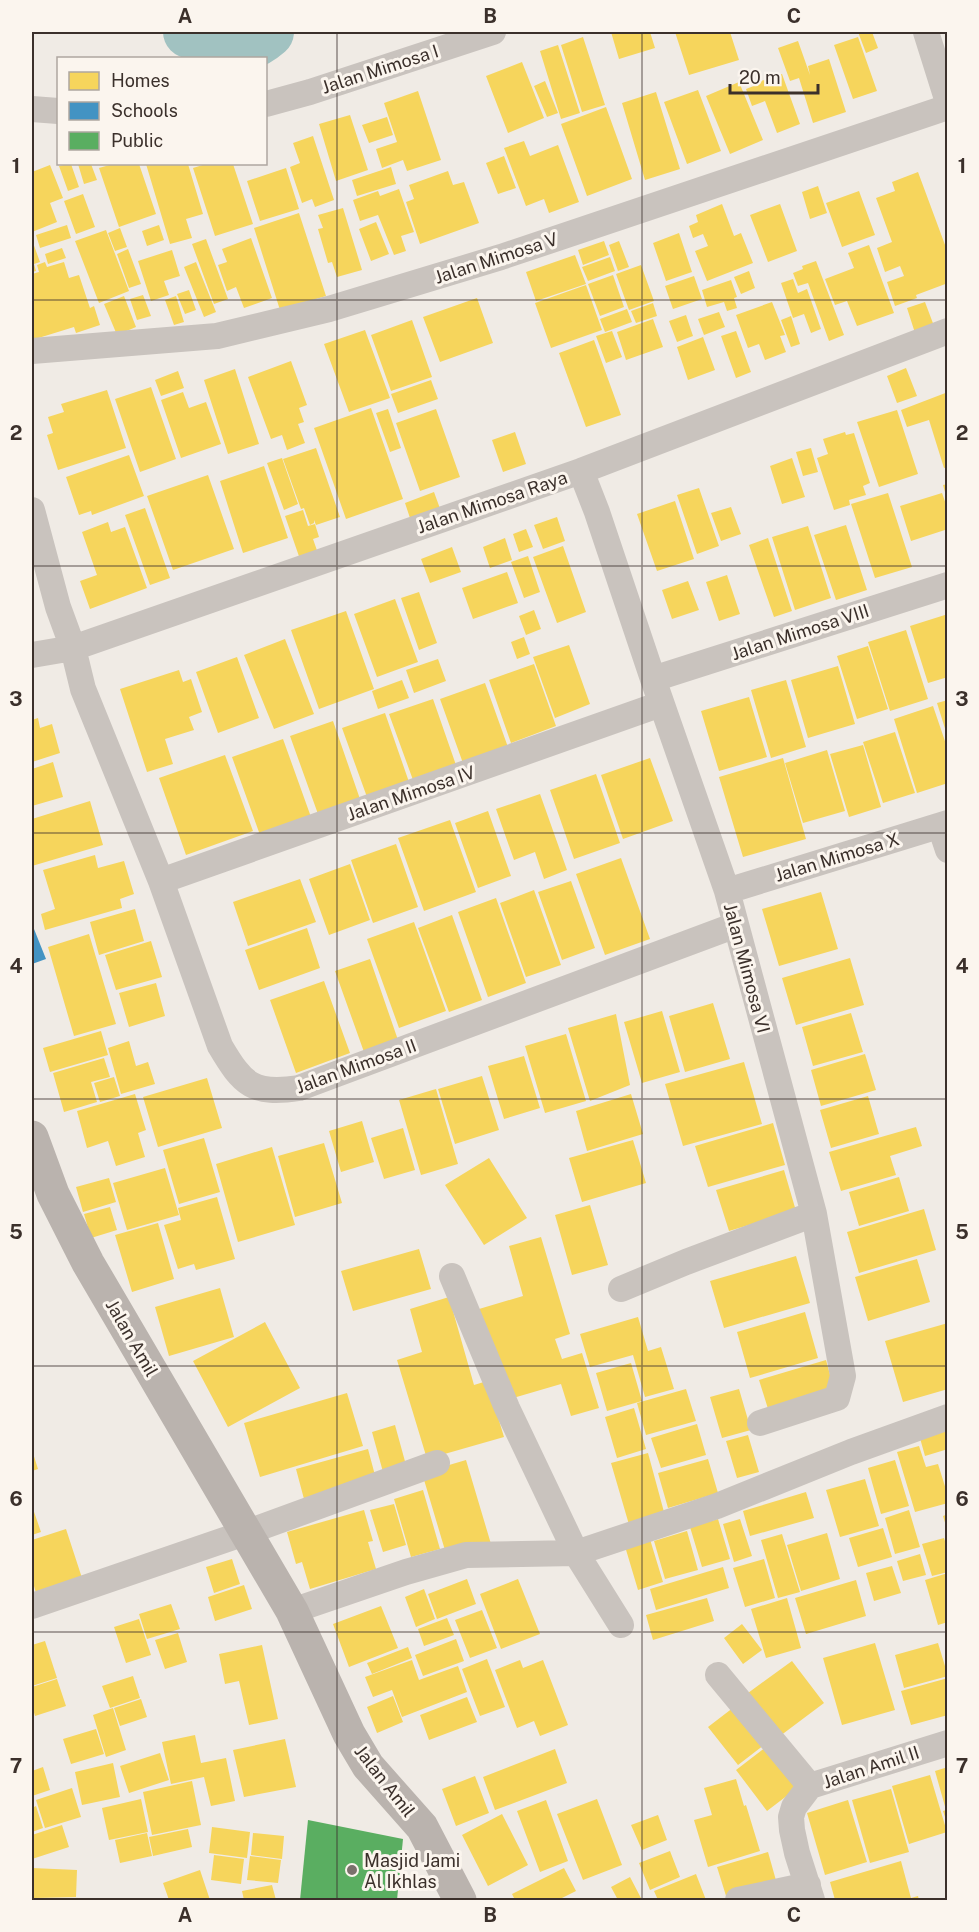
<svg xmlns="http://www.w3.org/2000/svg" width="979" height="1932" viewBox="0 0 979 1932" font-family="'Public Sans',sans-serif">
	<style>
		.homes { fill: #f6d55c }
		.schools { fill: #4393c3 }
		.public { fill: #5aae61 }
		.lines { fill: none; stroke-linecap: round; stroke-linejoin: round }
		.river { stroke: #a1c2c1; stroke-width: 52 }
		.street { stroke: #c9c3be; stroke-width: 26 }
		.secondary { stroke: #bab3ae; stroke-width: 33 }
		.grid { fill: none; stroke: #3b302b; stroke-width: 1.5; stroke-opacity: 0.55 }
		.poi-dot { fill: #7a716c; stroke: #fbf5ee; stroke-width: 2 }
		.labels { text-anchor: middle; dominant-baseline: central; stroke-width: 6; stroke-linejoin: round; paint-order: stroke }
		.street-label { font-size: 18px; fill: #3b302b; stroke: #fbf5ee }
		.poi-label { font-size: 18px; fill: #3b302b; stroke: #fbf5ee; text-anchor: start }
		.neatline { fill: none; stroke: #3b302b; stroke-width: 2 }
		.grid-label { font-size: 20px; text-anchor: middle; font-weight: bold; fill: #3b302b }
	</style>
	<rect width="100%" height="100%" fill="#f0ebe5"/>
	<path class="homes" d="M611 32H650L655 48 619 59Z
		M675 32H730L739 60 689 75Z
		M858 32H872L878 48 866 53Z
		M583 37 605 105 582 112 561 45Z
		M858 37 877 91 853 99 834 45Z
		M798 41 810 75 808 66 829 59 846 112 813 123 799 78 790 81 778 48Z
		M558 45 580 113 561 119 540 51Z
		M522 62 544 118 508 133 486 76Z
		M782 74 800 124 777 133 765 101 752 106 746 89 759 84 758 82Z
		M545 81 558 113 547 117 534 86Z
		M739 82 763 140 730 154 706 96Z
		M698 90 721 151 687 164 664 102Z
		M418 91 441 160 407 171 403 160 382 168 376 149 397 142 384 103Z
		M656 92 680 169 645 180 622 103Z
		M606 107 632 179 587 196 561 124Z
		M350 115 368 170 336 181 319 124Z
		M387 117 393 135 369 143 362 125Z
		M313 136 334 200 315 207 312 199 302 203 290 167 300 163 293 143Z
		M524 141 530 156 558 145 579 202 549 213 544 199 526 206 504 148Z
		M504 156 516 188 498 194 486 163Z
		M68 164H71L79 187 68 191 59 166Z
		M78 164H91L97 180 84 184Z
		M113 164H139L156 214 119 227 99 168Z
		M146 164H188L203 214 186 219 192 238 170 244Z
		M206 164H233L253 224 215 236 193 168Z
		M50 165 63 198 50 203 57 222 32 232V172Z
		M391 167 396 184 357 196 352 180Z
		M286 168 299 209 260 221 247 181Z
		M448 171 453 185 464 182 479 223 420 244 406 202 414 199 409 185Z
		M918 172 948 253V283L916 295 917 298 895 306 887 282 904 276 900 266 885 272 877 248 892 242 876 198 895 191 892 182Z
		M818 186 827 213 810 219 802 192Z
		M399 189 414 232 401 236 406 251 394 255 378 215 360 221 353 200 378 191 380 196Z
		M859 191 875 235 842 247 826 203Z
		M83 194 95 227 76 234 64 201Z
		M722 204 734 236 741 233 753 263 707 281 695 251 708 246 703 234 693 238 689 226 698 222 696 215Z
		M780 204 797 251 768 262 750 215Z
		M343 208 362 270 337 277 332 262 328 263 318 229 323 228 318 215Z
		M299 213 326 296 280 310 254 228Z
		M376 222 389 254 371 261 359 229Z
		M67 225 71 238 40 248 36 235Z
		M159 225 164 240 147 246 142 231Z
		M120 228 127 247 115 251 108 233Z
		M106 230 129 291 99 303 75 241Z
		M679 233 692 272 666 281 653 243Z
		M251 238 272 298 244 308 236 287 227 291 218 265 227 262 222 249Z
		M206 239 228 299 214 304 192 244Z
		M32 240 40 262 34 264 36 271 32 272Z
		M604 241 609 255 583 265 578 250Z
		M619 241 629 267 618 271 609 245Z
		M869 245 894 313 857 326 847 301 835 305 825 279 854 268 848 253Z
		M62 248 66 258 48 264 45 254Z
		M128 249 141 284 129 288 117 254Z
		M172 250 180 276 164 281 169 295 151 301 138 261Z
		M575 255 586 284 536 301 526 272Z
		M610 257 615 271 588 281 582 267Z
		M816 261 844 335 829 341 808 283 798 286 793 273 803 269 802 266Z
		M45 262 47 267 64 262 69 278 79 275 90 308 94 306 100 325 76 333 74 327 32 340V274L39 272 37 265Z
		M196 262 216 312 204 317 184 267Z
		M641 265 654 301 629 310 616 274Z
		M749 271 755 288 741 294 734 277Z
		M613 275 624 307 600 316 588 284Z
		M694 276 702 299 673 309 665 286Z
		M793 279 798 293 807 289 821 329 811 333 804 314 793 318 781 283Z
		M731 280 737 297 734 298 737 308 727 311 724 302 707 307 702 290Z
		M586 285 602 330 551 348 535 303Z
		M189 290 196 310 185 314 177 294Z
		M143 295 151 316 137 320 130 299Z
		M124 296 136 327 117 335 104 304Z
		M176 296 184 322 174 325 165 300Z
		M477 298 493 343 440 362 423 317Z
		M772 302 785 335 780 336 786 352 765 360 759 344 748 348 736 315Z
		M925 302 934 326 915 333 907 308Z
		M653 303 657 316 636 323 631 311Z
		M627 309 632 322 605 332 600 319Z
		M719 312 725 327 704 335 698 319Z
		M686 315 693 336 677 342 669 321Z
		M791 316 800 344 791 347 781 320Z
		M653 319 663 347 626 360 617 332Z
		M412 320 432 377 391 391 371 335Z
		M365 330 390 398 349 412 324 344Z
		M612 331 622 357 606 363 596 336Z
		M736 331 751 372 736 378 721 336Z
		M703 337 715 370 688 380 677 347Z
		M594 340 621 415 586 427 559 353Z
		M291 361 307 405 299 408 304 422 298 424 305 443 287 450 282 435 271 439 248 377Z
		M906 368 917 396 897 403 887 376Z
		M235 369 259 444 228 454 204 380Z
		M178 371 184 388 161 396 155 380Z
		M431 380 438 399 398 413 391 394Z
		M151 387 176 459 140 472 115 399Z
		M107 390 126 448 58 470 47 435 53 433 48 417 64 412 61 404Z
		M183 392 189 408 206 402 221 444 181 458 161 400Z
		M948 392V467L944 468 929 420 907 427 901 410Z
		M371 408 403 499 346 519 314 428Z
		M388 409 401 448 390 452 376 413Z
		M436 409 460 477 420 491 396 423Z
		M897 410 918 474 879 487 857 422Z
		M515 432 526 464 503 472 492 440Z
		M845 432 846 435 854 433 870 483 863 486 866 495 849 500 850 505 834 510 817 458 828 454 823 439Z
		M316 448 340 517 316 525 314 520V523L310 525 304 508 301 509 283 459Z
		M811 448 818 472 803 476 796 452Z
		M129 455 144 496 92 515 91 511 79 515 66 477Z
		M282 458 298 504 284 510 267 463Z
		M792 458 805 497 782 504 770 466Z
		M264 466 288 538 243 553 220 481Z
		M208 475 234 549 173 570 147 496Z
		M948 484V499H947L943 485Z
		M699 488 719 546 697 554 677 495Z
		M434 492 442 514 412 524 405 503Z
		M888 493 912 567 875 578 851 504Z
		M942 493 948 510V529L911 541 900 506Z
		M675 501 694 559 657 571 637 514Z
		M731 507 741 534 721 541 711 513Z
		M145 508 170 578 150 585 125 515Z
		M303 510 308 526 315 524 319 537 313 539 320 559 302 565 285 516Z
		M557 517 565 541 543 549 534 525Z
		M108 522 111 532 125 527 147 588 90 609 80 581 97 575 82 532Z
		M846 525 867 590 836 600 814 535Z
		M808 526 831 598 795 610 772 537Z
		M526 529 533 547 519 552 513 534Z
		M505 538 512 560 490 568 483 547Z
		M768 538 792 611 774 617 749 545Z
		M563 546 586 612 557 623 533 557Z
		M452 547 461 572 430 583 421 559Z
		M528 556 540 592 524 598 511 562Z
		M507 572 518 603 473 619 462 588Z
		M727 575 740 614 719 621 706 582Z
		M688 581 699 610 672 619 662 590Z
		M419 592 437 643 419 650 401 598Z
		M395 599 418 662 377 677 354 614Z
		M534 610 541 629 526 635 519 616Z
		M346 611 374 689 319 709 291 630Z
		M948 614V677L928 683 910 626Z
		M906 630 928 699 890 711 868 642Z
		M524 637 530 654 517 659 511 642Z
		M285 639 314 714 274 729 244 655Z
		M569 645 590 704 555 718 533 657Z
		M868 646 888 709 857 719 837 656Z
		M237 657 259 718 218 733 196 672Z
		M438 659 446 681 414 693 406 670Z
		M534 664 556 726 511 743 489 680Z
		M838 666 855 724 808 738 791 680Z
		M179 670 183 682 191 679 202 712 189 717 194 730 165 739 173 764 147 772 120 689Z
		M402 680 409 698 378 709 372 691Z
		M786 680 806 747 771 758 751 690Z
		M485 683 509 750 464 766 440 699Z
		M749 697 767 757 719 771 701 711Z
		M433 699 456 765 413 780 389 714Z
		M948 700V735H947L937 703Z
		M933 706 948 750V783L917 793 894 719Z
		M385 713 409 782 367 797 342 728Z
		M38 718 40 728 52 724 60 753 32 762V720Z
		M333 721 360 799 318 814 290 736Z
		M895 732 915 793 883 803 863 742Z
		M283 739 311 817 260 835 232 757Z
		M863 745 881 807 849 817 830 754Z
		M827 750 845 811 803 823 785 763Z
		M225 755 253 831 186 855 159 778Z
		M650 758 673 821 623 839 601 775Z
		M783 758 806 839 743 857 719 777Z
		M53 762 63 797 32 806V769Z
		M596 774 620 843 574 859 550 790Z
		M540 794 567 870 544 879 535 852 514 860 496 809Z
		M90 801 103 845 32 866V819Z
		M488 811 511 876 478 888 455 823Z
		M450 820 476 892 424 911 398 838Z
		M396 844 418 907 373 923 351 860Z
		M95 855 98 868 124 861 134 894 120 899 122 908 45 930 41 914 55 909 43 870Z
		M621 858 650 939 605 955 576 874Z
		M350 864 370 920 329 935 309 879Z
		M300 879 316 922 248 946 233 902Z
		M571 881 595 948 562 960 538 892Z
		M534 890 561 965 526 977 500 903Z
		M821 892 838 949 779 966 762 909Z
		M496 898 526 983 488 997 458 912Z
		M135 909 144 941 99 955 90 922Z
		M452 915 482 1000 449 1012 418 928Z
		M414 922 446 1011 399 1028 367 939Z
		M307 928 320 968 259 990 245 950Z
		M89 934 116 1024 74 1036 48 947Z
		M151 941 162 977 116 990 105 955Z
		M850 958 864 1005 796 1025 782 978Z
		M370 959 398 1040 364 1052 335 971Z
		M324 981 350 1053 296 1073 270 1000Z
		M156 983 165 1016 129 1027 119 993Z
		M713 1003 730 1059 685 1072 669 1016Z
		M662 1011 680 1072 642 1083 624 1022Z
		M851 1013 863 1052 813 1066 802 1027Z
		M616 1014 630 1085 590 1101 568 1028Z
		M101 1031 108 1055 50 1072 43 1048Z
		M566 1034 586 1101 545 1113 525 1046Z
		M129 1041 136 1066 148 1062 155 1084 121 1094 108 1048Z
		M865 1054 876 1090 821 1106 811 1070Z
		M524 1056 540 1108 504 1119 488 1066Z
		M104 1058 110 1077 91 1082 97 1102 64 1112 53 1073Z
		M744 1062 762 1124 683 1146 665 1084Z
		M482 1076 499 1130 455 1144 438 1089Z
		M114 1077 120 1096 100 1102 94 1083Z
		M207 1078 222 1128 158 1147 143 1097Z
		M436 1089 458 1164 421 1175 399 1100Z
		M135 1094 146 1130 138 1133 145 1157 116 1166 108 1141 87 1148 77 1111Z
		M631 1094 643 1134 587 1151 576 1111Z
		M868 1096 879 1134 831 1148 820 1110Z
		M362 1121 374 1162 341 1172 329 1131Z
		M773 1123 785 1165 708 1187 695 1146Z
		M916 1127 922 1146 890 1156 896 1175 841 1191 829 1152Z
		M403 1128 415 1170 384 1179 371 1138Z
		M204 1138 220 1192 179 1204 163 1150Z
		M633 1140 646 1183 582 1202 569 1158Z
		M324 1143 342 1203 295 1217 278 1156Z
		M272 1147 295 1225 238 1242 216 1164Z
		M489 1158 527 1218 484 1245 445 1185Z
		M165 1168 179 1215 127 1230 113 1183Z
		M784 1170 796 1211 729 1231 716 1190Z
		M899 1177 909 1211 859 1226 849 1192Z
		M109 1178 116 1202 83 1212 76 1187Z
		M217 1197 235 1259 196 1270 194 1264 178 1269 164 1225 181 1220 178 1208Z
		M590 1205 608 1265 572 1275 555 1215Z
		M110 1207 117 1230 91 1238 84 1214Z
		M924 1209 936 1250 859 1273 847 1232Z
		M158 1223 174 1279 132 1292 115 1235Z
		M541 1237 570 1334 555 1339 562 1359 582 1353 599 1408 571 1416 561 1384 506 1400 479 1309 523 1296 509 1246Z
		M419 1249 431 1289 353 1311 341 1271Z
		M796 1256 810 1303 724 1328 710 1281Z
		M917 1259 930 1302 868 1321 855 1277Z
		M220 1288 234 1337 169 1356 155 1307Z
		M449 1297 474 1385 487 1381 504 1437 427 1459 397 1360 422 1352 410 1309Z
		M805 1312 818 1358 750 1378 737 1332Z
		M638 1317 648 1351 661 1347 674 1389 645 1397 633 1355 590 1367 580 1334Z
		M265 1322 300 1388 228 1427 193 1361Z
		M948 1323V1389L903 1402 885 1341Z
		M826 1360 835 1393 769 1412 759 1380Z
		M631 1363 642 1401 607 1411 596 1373Z
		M686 1389 696 1421 646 1435 637 1403Z
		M739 1389 751 1430 722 1438 710 1397Z
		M347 1393 363 1446 260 1477 244 1423Z
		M634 1408 646 1449 617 1458 605 1417Z
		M948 1422V1449L925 1456 918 1431Z
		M697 1424 706 1455 661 1468 651 1438Z
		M395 1425 406 1465 383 1472 372 1432Z
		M748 1435 759 1472 737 1478 726 1441Z
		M919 1446 926 1467 938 1464 948 1496V1503L915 1512 897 1452Z
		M368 1449 376 1479 304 1499 296 1469Z
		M32 1450 38 1469 32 1471Z
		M648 1453 664 1512 630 1528 611 1463Z
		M708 1459 718 1493 668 1508 658 1473Z
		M466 1460 491 1544 447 1557 422 1473Z
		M895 1460 909 1506 881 1514 868 1468Z
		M865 1479 879 1526 840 1537 826 1490Z
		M423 1490 440 1549 411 1557 394 1499Z
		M806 1492 814 1518 750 1536 743 1511Z
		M394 1504 406 1545 383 1552 370 1510Z
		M32 1506 41 1532 32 1535Z
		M364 1510 373 1541 368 1542 376 1569 310 1589 302 1562 296 1564 287 1532Z
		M909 1510 920 1547 895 1554 885 1518Z
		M948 1514V1529H947L943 1516Z
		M718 1519 730 1559 702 1567 690 1527Z
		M740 1519 752 1556 734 1562 723 1524Z
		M883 1528 892 1557 858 1567 849 1538Z
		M66 1529 82 1578 36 1593 32 1579V1540Z
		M687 1531 698 1570 665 1579 654 1541Z
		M827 1533 840 1579 801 1591 787 1545Z
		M782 1534 800 1592 778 1598 761 1540Z
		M649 1536 663 1582 638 1590 624 1543Z
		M944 1538 948 1550V1572L932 1576 922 1544Z
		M920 1554 926 1575 903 1581 897 1561Z
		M232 1559 240 1584 214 1593 206 1567Z
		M764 1559 775 1598 745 1607 733 1568Z
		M892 1566 901 1593 874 1601 866 1573Z
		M723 1567 729 1588 656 1610 650 1589Z
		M948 1573V1622L938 1625 925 1580Z
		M467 1579 476 1604 437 1619 428 1594Z
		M518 1579 540 1634 501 1649 480 1594Z
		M856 1580 866 1616 806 1634 795 1598Z
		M244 1585 252 1609 215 1621 208 1597Z
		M424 1589 435 1619 416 1627 405 1597Z
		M707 1598 714 1621 653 1640 646 1615Z
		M787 1598 801 1648 766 1658 751 1609Z
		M171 1604 180 1629 147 1639 139 1614Z
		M381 1606 398 1648 349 1667 333 1624Z
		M482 1610 497 1648 470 1658 455 1620Z
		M447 1618 454 1635 424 1646 418 1629Z
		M139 1619 151 1655 126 1663 114 1627Z
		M742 1624 762 1650 743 1664 724 1638Z
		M178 1633 187 1662 165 1669 155 1640Z
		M456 1639 464 1661 423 1676 415 1655Z
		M45 1641 57 1678 32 1686V1645Z
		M875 1643 895 1710 842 1725 823 1658Z
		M938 1643 948 1676 904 1688 895 1655Z
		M262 1645 278 1719 249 1725 239 1681 225 1684 219 1654Z
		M408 1647 412 1658 372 1674 367 1663Z
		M487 1659 505 1707 480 1716 462 1669Z
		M412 1660 419 1680 458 1666 467 1692 402 1717 392 1690 373 1697 365 1677Z
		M520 1660 523 1668 543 1660 568 1725 540 1736 534 1721 517 1728 495 1670Z
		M792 1661 824 1703 780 1736 748 1693Z
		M133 1676 140 1698 110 1708 102 1686Z
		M948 1678V1715L911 1725 901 1691Z
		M57 1679 66 1706 35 1716 32 1706V1687Z
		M393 1696 403 1722 377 1733 367 1707Z
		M467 1697 477 1722 429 1740 420 1715Z
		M141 1699 147 1717 120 1726 114 1708Z
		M738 1704 768 1742 738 1765 708 1727Z
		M113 1708 126 1750 106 1757 93 1715Z
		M96 1729 104 1754 71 1764 63 1739Z
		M195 1735 201 1763 226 1758 235 1801 211 1806 204 1777 171 1784 162 1742Z
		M285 1739 296 1787 244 1797 233 1750Z
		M770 1744 801 1785 767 1811 736 1770Z
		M555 1749 567 1783 495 1810 483 1777Z
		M160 1753 169 1780 129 1793 120 1766Z
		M113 1763 120 1797 82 1805 75 1772Z
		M43 1767 50 1790 32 1796V1771Z
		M948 1767V1823H947L943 1811 946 1810 935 1771Z
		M930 1775 947 1832 909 1844 892 1786Z
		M475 1776 489 1813 456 1826 442 1789Z
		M736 1779 744 1806 746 1805 760 1851 708 1867 694 1820 712 1815 704 1788Z
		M192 1781 201 1825 152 1835 143 1792Z
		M72 1788 81 1817 45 1828 36 1800Z
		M891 1789 909 1852 870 1863 852 1800Z
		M141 1799 148 1832 109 1840 102 1808Z
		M597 1799 622 1865 583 1880 557 1814Z
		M546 1800 568 1861 540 1872 517 1811Z
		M848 1800 867 1862 825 1875 807 1813Z
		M36 1806 43 1828 32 1832V1808Z
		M502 1814 528 1865 488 1886 462 1835Z
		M658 1815 667 1840 642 1850 631 1825Z
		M62 1825 69 1847 32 1859V1835Z
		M212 1827 250 1832 247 1858 209 1853Z
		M188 1829 192 1847 153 1856 149 1837Z
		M147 1833 152 1856 120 1863 115 1840Z
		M253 1833 284 1836 282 1859 251 1855Z
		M670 1851 680 1877 650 1890 639 1863Z
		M768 1852 777 1884 727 1899 717 1867Z
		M214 1855 244 1859 241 1884 211 1880Z
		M250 1856 281 1860 278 1883 247 1880Z
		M901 1861 911 1898 918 1896 919 1900H835L830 1882Z
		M32 1868 77 1870 76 1897H35L79 1898V1900H32Z
		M564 1868 576 1891 558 1900H515L512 1894Z
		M200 1870 210 1900H169L163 1883Z
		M696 1874 706 1900H658L654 1891Z
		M630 1877 642 1900H618L611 1887Z
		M272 1885 276 1900H244L242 1891Z
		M160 1898 161 1900H145V1899Z"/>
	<path class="schools" d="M32 924 46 959 32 964Z"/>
	<path class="public" d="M308 1820 403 1839 397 1900H300Z"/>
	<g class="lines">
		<path class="river" d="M189 32C220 45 239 57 268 32"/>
		<path class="street" d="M926 32 948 102
			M266 104 310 92 493 32
			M32 109 58 111
			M32 351 217 336 329 309 501 257 948 107
			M581 471 597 512 653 679 727 891 814 1214 843 1376 837 1398 760 1423
			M32 510 58 607 73 648 83 689 161 881 220 1046C243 1085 253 1095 299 1088L736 925
			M32 655 73 648 581 471 948 331
			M653 679 948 585
			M940 826 948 850
			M161 881 661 704
			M727 891 948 823
			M452 1276 507 1408 576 1553 621 1625
			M621 1289 686 1262 814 1214
			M32 1606 245 1533 437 1463
			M292 1611 406 1572 466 1555 576 1553 717 1506 851 1452 948 1417
			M718 1675 810 1786
			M738 1900 808 1885
			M812 1900 797 1853 792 1830 791 1817 794 1807 810 1786 948 1743"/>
		<path class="secondary" d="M32 1137 53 1194 88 1263 292 1611 349 1734 368 1766 422 1827 460 1900"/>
	</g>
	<path class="grid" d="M337 32V1900M642 32V1900M32 300H948M32 566H948M32 833H948M32 1099H948M32 1366H948M32 1632H948"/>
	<circle class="poi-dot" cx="352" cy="1870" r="6"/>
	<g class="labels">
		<g class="street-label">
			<text transform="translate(380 69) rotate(-18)">Jalan Mimosa I</text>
			<text transform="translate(496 258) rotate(-18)">Jalan Mimosa V</text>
			<text transform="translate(492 502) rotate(-19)">Jalan Mimosa Raya</text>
			<text transform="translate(800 632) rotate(-18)">Jalan Mimosa VIII</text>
			<text transform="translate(411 793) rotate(-19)">Jalan Mimosa IV</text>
			<text transform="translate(837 857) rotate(-17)">Jalan Mimosa X</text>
			<text transform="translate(747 968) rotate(75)">Jalan Mimosa VI</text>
			<text transform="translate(356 1066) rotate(-20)">Jalan Mimosa II</text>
			<text transform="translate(132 1338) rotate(60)">Jalan Amil</text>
			<text transform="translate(871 1767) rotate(-18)">Jalan Amil II</text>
			<text transform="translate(385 1781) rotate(52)">Jalan Amil</text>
		</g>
		<g class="poi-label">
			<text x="364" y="1860">Masjid Jami<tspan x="364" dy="21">Al Ikhlas</tspan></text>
		</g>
	</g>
	<rect width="979" height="1932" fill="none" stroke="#fbf5ee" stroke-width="66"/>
	<rect x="57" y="57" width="210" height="108" fill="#fbf5ee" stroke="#aea6a0" stroke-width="1.5"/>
	<rect x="69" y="72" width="30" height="18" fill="#f6d55c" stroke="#aea6a0" stroke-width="1.5"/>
	<text x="111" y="87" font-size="18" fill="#3b302b">Homes</text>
	<rect x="69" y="102" width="30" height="18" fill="#4393c3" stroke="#aea6a0" stroke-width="1.5"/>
	<text x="111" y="117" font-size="18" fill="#3b302b">Schools</text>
	<rect x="69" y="132" width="30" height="18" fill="#5aae61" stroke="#aea6a0" stroke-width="1.5"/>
	<text x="111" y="147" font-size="18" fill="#3b302b">Public</text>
	<path d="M730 84v9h88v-9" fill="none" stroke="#3b302b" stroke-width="3"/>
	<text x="739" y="84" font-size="18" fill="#3b302b" stroke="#fbf5ee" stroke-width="4.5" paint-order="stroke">20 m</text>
	<rect x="33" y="33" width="913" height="1866" class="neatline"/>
	<g class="grid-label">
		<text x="185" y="23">A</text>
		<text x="490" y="23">B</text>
		<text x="794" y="23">C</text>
		<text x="16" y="173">1</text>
		<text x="962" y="173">1</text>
		<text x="16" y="440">2</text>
		<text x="962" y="440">2</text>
		<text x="16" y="706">3</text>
		<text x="962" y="706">3</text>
		<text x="16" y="973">4</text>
		<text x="962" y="973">4</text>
		<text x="16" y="1239">5</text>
		<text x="962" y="1239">5</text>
		<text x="16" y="1506">6</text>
		<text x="962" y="1506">6</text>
		<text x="16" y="1773">7</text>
		<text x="962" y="1773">7</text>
		<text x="185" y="1922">A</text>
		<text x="490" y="1922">B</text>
		<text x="794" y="1922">C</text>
	</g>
</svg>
